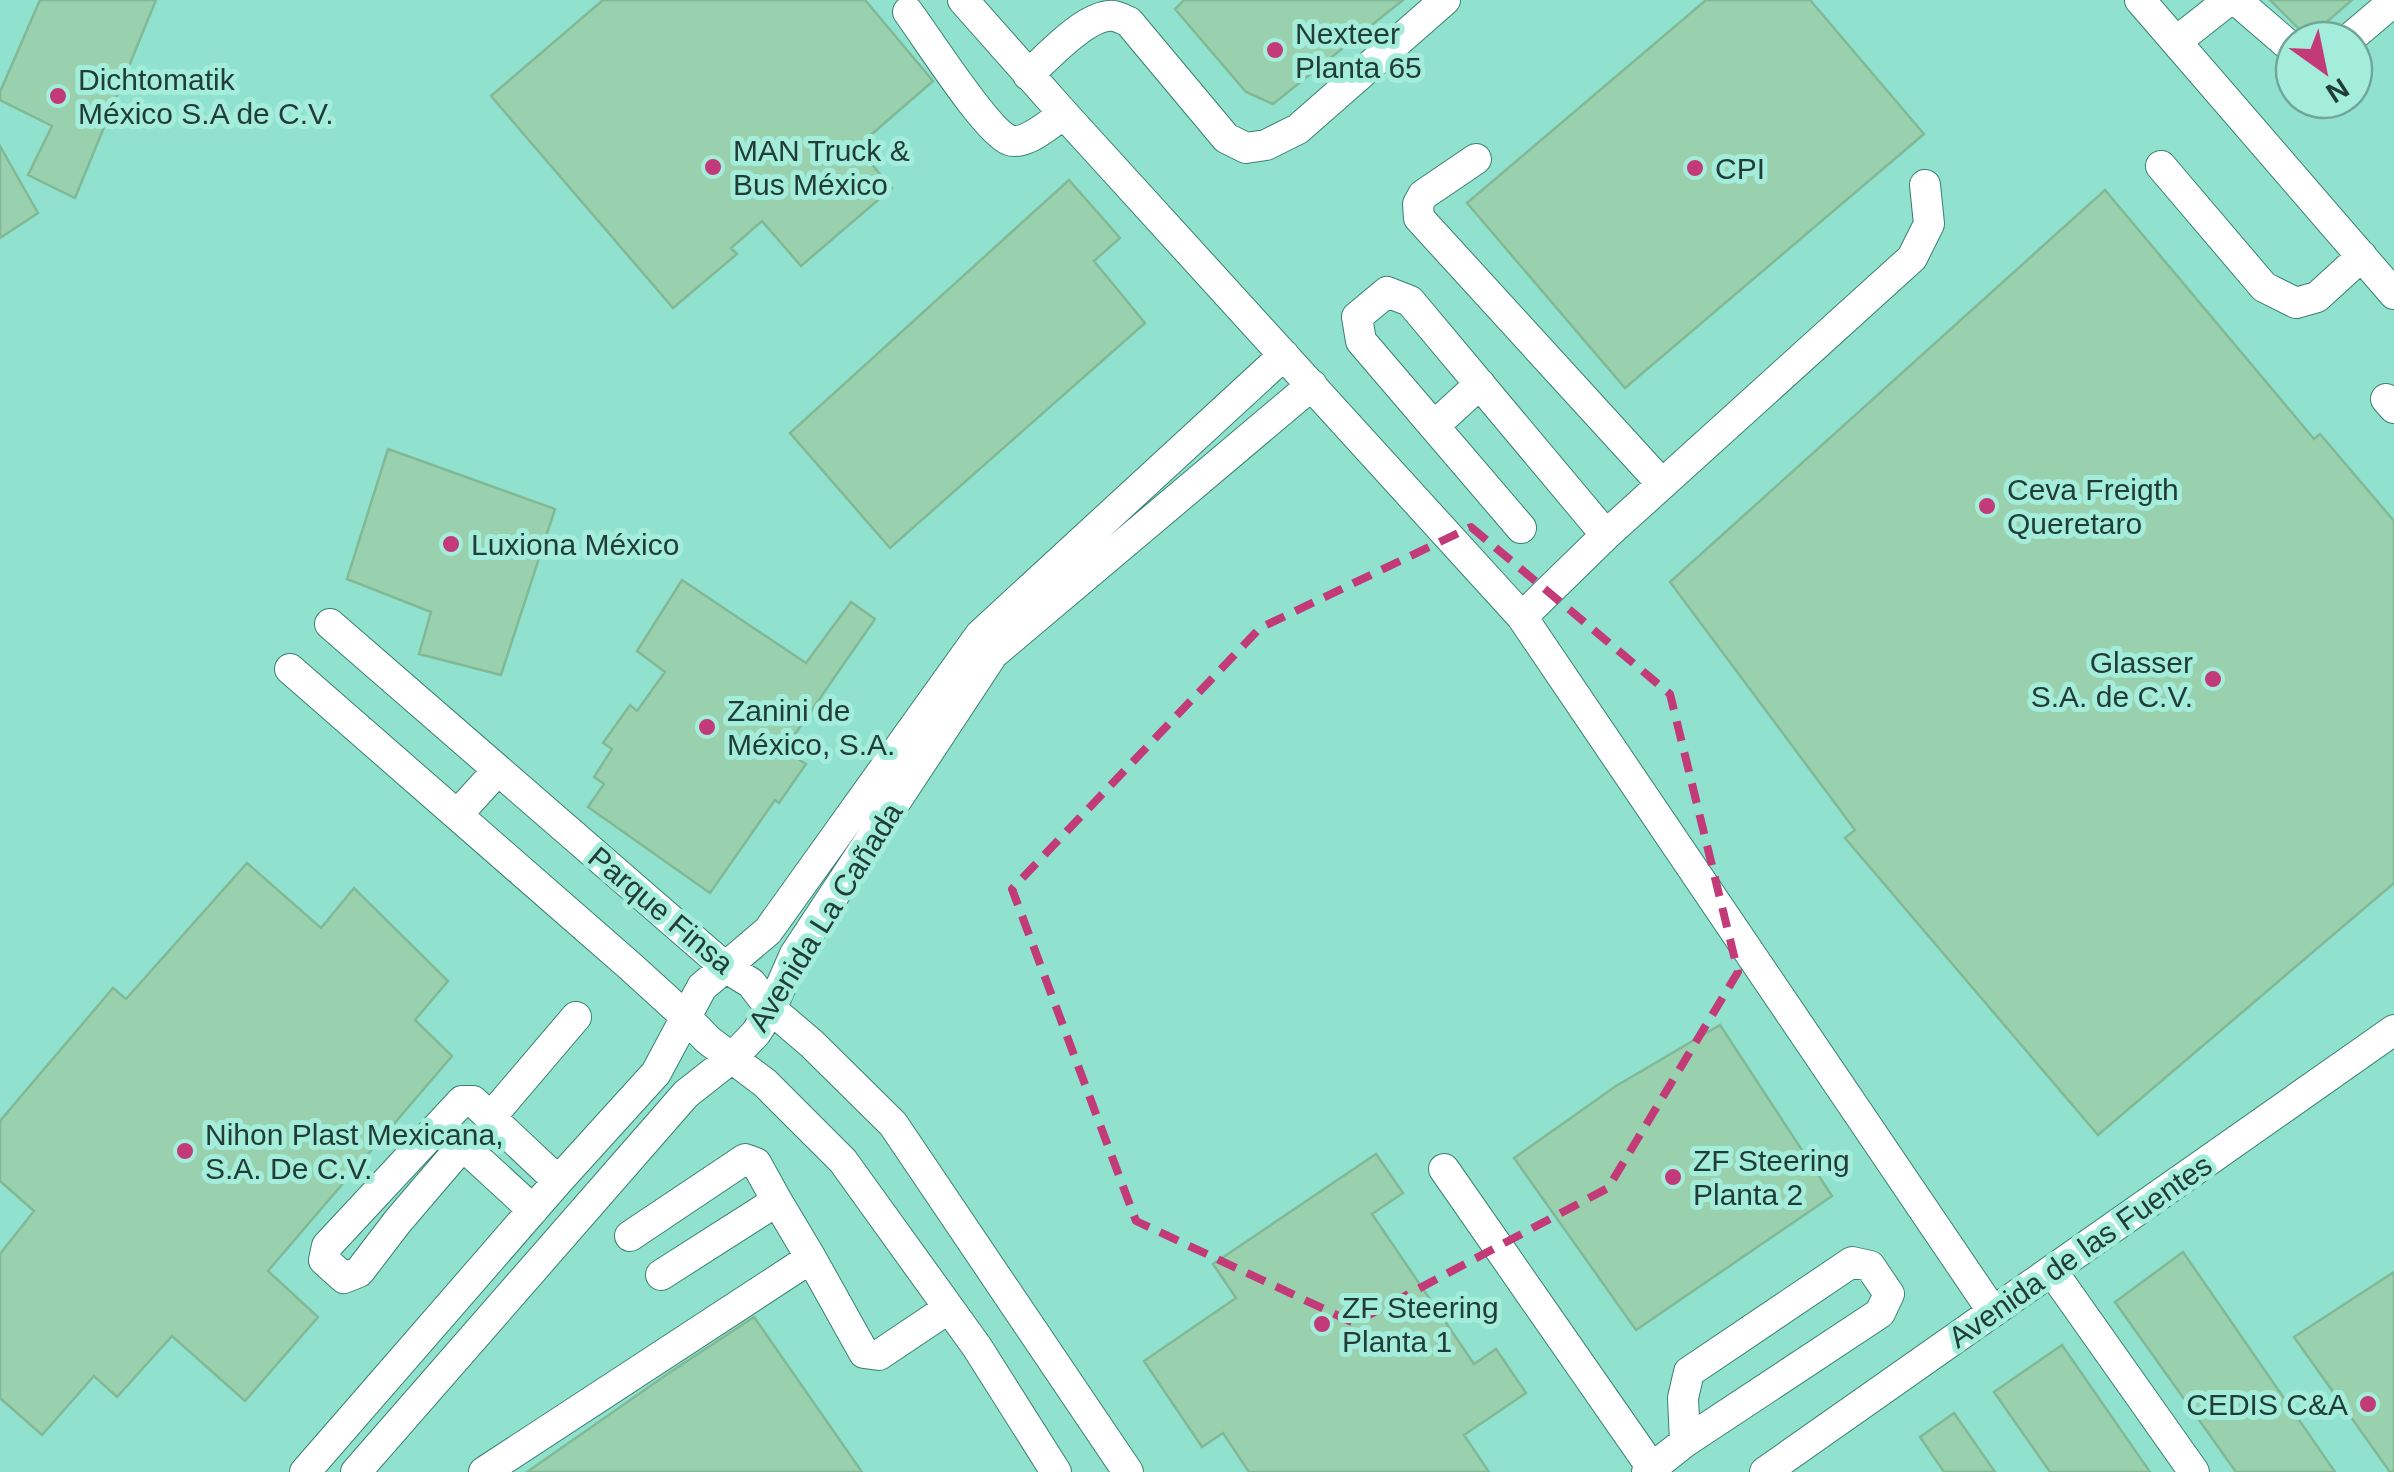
<svg xmlns="http://www.w3.org/2000/svg" width="2394" height="1472" viewBox="0 0 2394 1472" font-family="Arial,sans-serif">
	<style>
		.built { fill: #90e2ce; fill-rule: evenodd }
		.building { fill: #99d1ae; stroke: #81b996; stroke-width: 2.5 }
		.lines { fill: none; stroke-linecap: round; stroke-linejoin: round }
		.minor-casing { stroke: #388071; stroke-width: 32 }
		.minor { stroke: #fff; stroke-width: 30 }
		.marked { fill: none; stroke: #c23a77; stroke-width: 8; stroke-dasharray: 20 12; stroke-linejoin: round }
		.poi-dot { fill: #c23a77; stroke: #a5eddb; stroke-width: 4 }
		.labels { text-anchor: middle; dominant-baseline: central; stroke-width: 10; stroke-linejoin: round; paint-order: stroke }
		.poi-label { font-size: 30px; fill: #203e37; stroke: #a5eddb; text-anchor: start }
		.street-label { font-size: 30px; fill: #203e37; stroke: #a5eddb }
	</style>
	<rect width="100%" height="100%" fill="#a5eddb"/>
	<path class="built" d="M0 0H2394V1472H0ZM2294 40H2354V100H2294Z"/>
	<path class="building" d="M40 0H156L75 198 28 175 52 126 0 100V92Z
		M603 0H865L933 81 857 147 892 188 801 266 762 221 731 248 737 254 673 308 491 96Z
		M1184 0H1403L1273 104 1246 92 1175 9Z
		M1706 0H1810L1924 134 1625 388 1467 203Z
		M2270 0H2352L2308 38Z
		M0 146 38 213 0 238Z
		M1069 180 1120 238 1094 261 1145 323 890 548 790 433Z
		M2105 190 2314 439 2320 434 2394 521V883L2098 1135 1845 838 1855 830 1670 582Z
		M388 449 555 509 501 675 419 654 431 612 347 579Z
		M682 580 806 663 851 602 875 619 784 750 806 764 779 803 775 800 710 893 588 807 604 784 594 777 612 749 603 743 630 705 637 711 665 672 637 651Z
		M247 863 321 928 354 888 448 981 415 1020 452 1056 268 1271 318 1317 245 1401 172 1336 117 1397 94 1376 42 1435 0 1398V1254L34 1211 0 1181V1121L113 988 126 999Z
		M1720 1025 1832 1196 1636 1330 1514 1158 1616 1086Z
		M1376 1154 1403 1193 1372 1214 1474 1364 1496 1349 1526 1393 1464 1435 1489 1472H1249L1223 1433 1202 1447 1144 1361 1236 1298 1213 1264Z
		M2183 1252 2335 1472H2236L2115 1302Z
		M2394 1272V1472H2390L2294 1337Z
		M754 1317 862 1472H527L666 1375Z
		M2062 1345 2150 1472H2050L1994 1392Z
		M1954 1413 1995 1472H1944L1920 1437Z"/>
	<g class="lines">
		<defs>
			<path id="minor" d="M963 0 1064 114 1522 617 1993 1312
				M2140 0 2394 294
				M2236 0 2294 50
				M908 12C926 36 986 131 1009 140 1026 146 1050 123 1064 114
				M2348 40 2394 1
				M2177 41 2229 0
				M1028 75C1047 58 1087 13 1114 16 1117 16 1127 21 1129 22L1226 138 1246 148 1266 145 1298 129 1445 0
				M1476 159 1423 195 1418 204 1419 218 1662 484
				M2161 166 2264 287 2296 303 2317 297 2362 256
				M2386 399 2394 408
				M1434 426 1480 384
				M1521 528 1361 341 1357 317 1387 292 1410 301 1606 535
				M1522 617 1606 535 1912 258 1929 224 1925 185
				M330 624 725 967 751 983 771 1009 812 1044 893 1124 1128 1472
				M290 669 630 966 685 1016 708 1040 765 1083 843 1161 977 1347 1056 1472
				M457 815 497 771
				M490 1118 576 1017
				M447 1131 533 1210
				M463 1145 398 1221 359 1272 344 1278 324 1260 327 1246 462 1101H473L558 1181
				M1444 1169 1652 1468 1647 1472
				M630 1236 745 1159 756 1163 777 1201
				M2052 1271 2194 1472
				M661 1275 777 1201 811 1258
				M305 1472 558 1181 656 1073 702 987 768 931 980 635 1284 355
				M356 1472 686 1094 733 1057 756 1033 771 1009 795 954 993 654 1312 385
				M484 1472 811 1258 864 1353 879 1355 949 1308
				M1655 1472 1652 1468 1685 1442 1880 1313 1889 1294 1870 1266 1852 1262 1689 1372 1683 1398 1685 1442
				M1765 1472 2394 1030"/>
		</defs>
		<use href="#minor" class="minor-casing"/>
		<use href="#minor" class="minor"/>
	</g>
	<path class="marked" d="M1471 527 1670 694 1738 972 1608 1188 1354 1323 1136 1221 1012 889 1260 628Z"/>
	<g class="poi-dot">
		<circle cx="1275" cy="50" r="10"/>
		<circle cx="58" cy="96" r="10"/>
		<circle cx="713" cy="167" r="10"/>
		<circle cx="1695" cy="168" r="10"/>
		<circle cx="1987" cy="506" r="10"/>
		<circle cx="451" cy="544" r="10"/>
		<circle cx="2213" cy="679" r="10"/>
		<circle cx="707" cy="727" r="10"/>
		<circle cx="185" cy="1151" r="10"/>
		<circle cx="1673" cy="1177" r="10"/>
		<circle cx="1322" cy="1324" r="10"/>
		<circle cx="2368" cy="1404" r="10"/>
	</g>
	<g class="labels">
		<g class="poi-label">
			<text x="1295" y="33">Nexteer<tspan x="1295" dy="34">Planta 65</tspan></text>
			<text x="78" y="79">Dichtomatik<tspan x="78" dy="34">México S.A de C.V.</tspan></text>
			<text x="733" y="150">MAN Truck &amp;<tspan x="733" dy="34">Bus México</tspan></text>
			<text x="1715" y="168">CPI</text>
			<text x="2007" y="489">Ceva Freigth<tspan x="2007" dy="34">Queretaro</tspan></text>
			<text x="471" y="544">Luxiona México</text>
			<text x="2193" y="662" text-anchor="end">Glasser<tspan x="2193" dy="34">S.A. de C.V.</tspan></text>
			<text x="727" y="710">Zanini de<tspan x="727" dy="34">México, S.A.</tspan></text>
			<text x="205" y="1134">Nihon Plast Mexicana,<tspan x="205" dy="34">S.A. De C.V.</tspan></text>
			<text x="1693" y="1160">ZF Steering<tspan x="1693" dy="34">Planta 2</tspan></text>
			<text x="1342" y="1307">ZF Steering<tspan x="1342" dy="34">Planta 1</tspan></text>
			<text x="2348" y="1404" text-anchor="end">CEDIS C&amp;A</text>
		</g>
		<g class="street-label">
			<text transform="translate(661 910) rotate(40)">Parque Finsa</text>
			<text transform="translate(825 917) rotate(-58)">Avenida La Cañada</text>
			<text transform="translate(2080 1251) rotate(-35)">Avenida de las Fuentes</text>
		</g>
	</g>
	<g transform="translate(2324 70) rotate(147)"><circle r="48" fill="#a5eddb" stroke="#70a799" stroke-width="2.5"/>
	<path d="M0-8L18 38L0 25L-18 38Z" fill="#c23a77"/>
	<text y="-15" font-size="28" font-weight="bold" text-anchor="middle" fill="#203e37">N</text>
	</g>
</svg>
